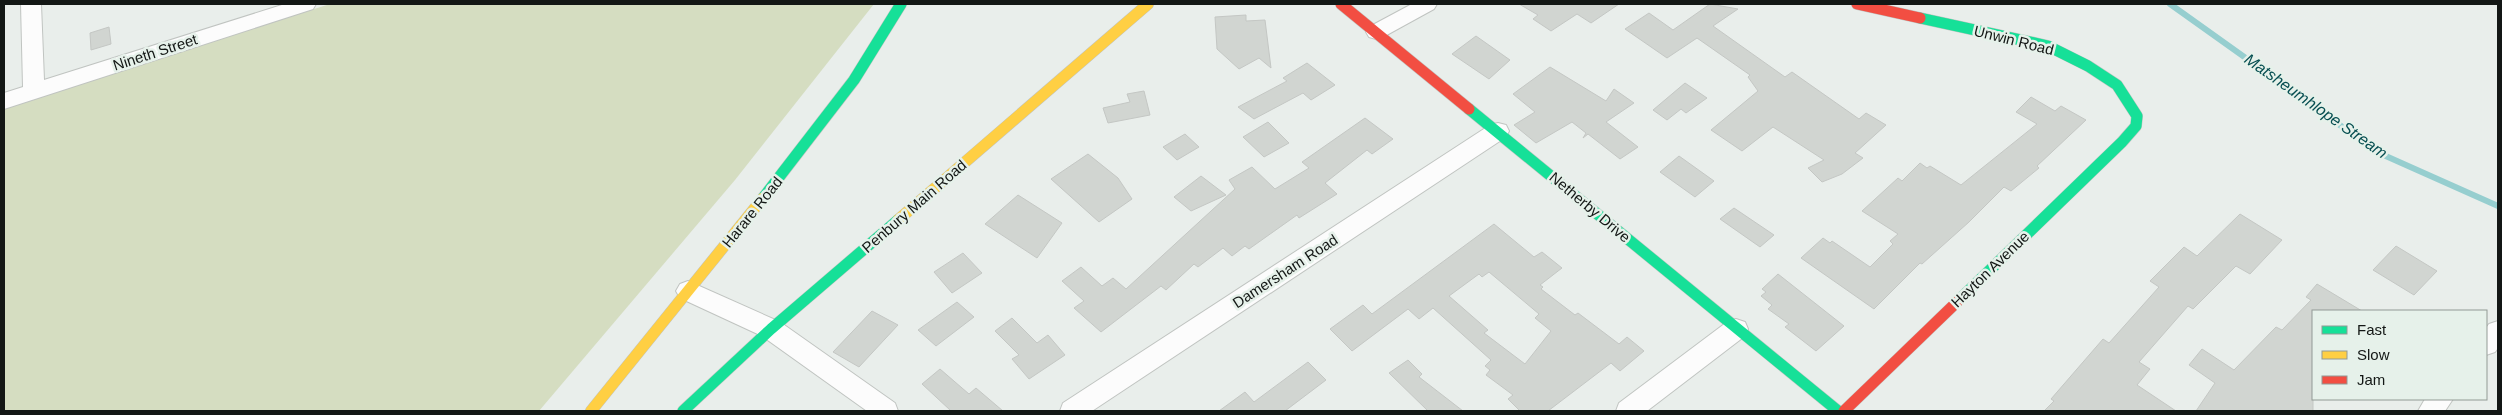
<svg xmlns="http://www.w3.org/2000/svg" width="2502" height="415" viewBox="0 0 2502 415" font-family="Helvetica,sans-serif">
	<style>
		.green { fill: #d5ddc1 }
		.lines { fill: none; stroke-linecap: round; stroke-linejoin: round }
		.stream { stroke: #96cecf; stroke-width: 6 }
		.building { fill: #d1d5d1; stroke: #c4c7c4; fill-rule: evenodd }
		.street-casing { stroke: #c0c4c1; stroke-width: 2 }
		.fast-casing { stroke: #c0c4c1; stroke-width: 12 }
		.slow-casing { stroke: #c0c4c1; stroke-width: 12 }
		.jam-casing { stroke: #c0c4c1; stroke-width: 12 }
		.street { fill: #fcfcfc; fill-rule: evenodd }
		.fast { stroke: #16e098; stroke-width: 11 }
		.slow { stroke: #ffcf43; stroke-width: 11 }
		.jam { stroke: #f24e42; stroke-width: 11 }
		.labels { text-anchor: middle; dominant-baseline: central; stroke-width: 5; stroke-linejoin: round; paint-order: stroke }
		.street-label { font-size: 15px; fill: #131715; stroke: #e6f1ea }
		.water-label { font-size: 16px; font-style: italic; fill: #064e51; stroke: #e6f1ea }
	</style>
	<rect width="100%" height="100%" fill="#e9eeeb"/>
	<path class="green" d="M330 4H874L735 180 539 411H4V107Z"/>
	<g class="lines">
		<path class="stream" d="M2170 4 2379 153 2498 206"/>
	</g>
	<path class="building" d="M1519 4H1619L1591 23 1577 14 1551 31 1533 19 1538 15Z
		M1710 4 1738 9 1713 26 1785 77 1792 72 1859 119 1866 113 1886 125 1855 153 1863 158 1842 174 1822 182 1808 168 1824 160 1773 127 1742 151 1711 130 1758 91 1748 77 1750 75 1697 38 1667 58 1625 29 1649 13 1673 30Z
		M1246 15V21L1265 20 1271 68 1259 58 1239 69 1217 49 1215 17Z
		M109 27 111 44 91 50 90 33Z
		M1476 36 1510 60 1489 79 1452 54Z
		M1307 63 1335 85 1311 100 1303 93 1254 119 1238 107 1287 81 1283 78Z
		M1550 67 1606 101 1614 89 1634 103 1606 122 1638 147 1620 159 1588 134 1583 138 1586 133 1572 122 1536 143 1514 125 1535 112 1513 94Z
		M1685 83 1707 98 1686 113 1681 109 1667 120 1653 110Z
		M1144 91 1150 115 1108 123 1103 108 1130 102 1127 94Z
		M2031 97 2055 111 2061 106 2086 120 2037 166 2039 168 2011 191 2004 187 1969 222 1922 264 1920 263 1874 309 1801 258 1823 238 1830 243 1832 241 1870 267 1893 244 1890 241 1898 234 1862 211 1898 178 1902 181 1920 163 1927 168 1930 166 1961 185 2037 124 2016 112Z
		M1365 118 1393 139 1372 154 1367 150 1325 183 1337 194 1299 218 1297 215 1249 249 1245 246 1232 256 1223 248 1198 267 1194 264 1166 290 1161 286 1101 332 1074 308 1084 301 1062 281 1081 267 1102 286 1113 278 1126 289 1235 189 1229 180 1252 167 1275 189 1309 168 1302 162Z
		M1268 122 1289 143 1264 157 1243 137Z
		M1185 134 1199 147 1177 160 1163 147Z
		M1088 154 1118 178 1132 199 1099 222 1051 179Z
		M1679 156 1714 181 1695 197 1660 172Z
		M1201 176 1226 195 1191 211 1174 197Z
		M1018 195 1062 223 1037 258 985 224Z
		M1734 208 1774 235 1760 247 1720 219Z
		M2240 214 2282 240 2250 274 2236 266 2193 309 2188 306 2139 362 2150 369 2137 385 2176 411H2044L2054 401 2051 399 2103 339 2109 343 2159 287 2150 281 2184 247 2197 256Z
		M1494 224 1534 257 1542 252 1562 268 1540 285 1543 287 1541 289 1575 315 1578 313 1619 344 1627 337 1644 351 1620 371 1611 363 1548 411H1520L1508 399 1513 395 1486 375 1490 370 1485 366 1491 360 1433 308 1419 319 1408 309 1352 351 1330 329 1363 305 1372 314ZM1489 272 1539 314 1535 318 1551 331 1525 364 1484 333 1488 330 1449 296 1479 274 1482 277Z
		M2396 246 2437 271 2414 295 2373 270Z
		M963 253 982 273 952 293 934 272Z
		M1778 274 1844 326 1816 351 1785 327 1789 324 1768 309 1772 305 1761 296 1766 292 1762 289Z
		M2317 284 2362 311H2313V411H2196L2215 383 2189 365 2202 349 2234 370 2276 327 2282 330 2311 300 2306 297Z
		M957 302 974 317 936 346 918 330Z
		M872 311 898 325 859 367 833 352Z
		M1012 318 1037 343 1048 335 1065 355 1029 379 1012 359 1019 355 995 331Z
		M1408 360 1422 374 1419 377 1463 411H1428L1389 373Z
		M1308 362 1326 380 1285 411H1219L1245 392 1254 402Z
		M940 369 969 394 976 388 1003 411H948L950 410 922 384Z"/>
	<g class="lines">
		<defs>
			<path id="street" d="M21 4H41L44 80 285 4H316L313 9 4 109V93L23 87Z
				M1412 4H1437L1434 9 1383 37 1376 39 1369 37 1366 32 1369 27Z
				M1498 123 1506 125 1509 131 1506 137 1092 411H1060L1063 403 1490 125Z
				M688 281 780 322 895 403 898 411H867L762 336 680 298 676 291 680 284Z
				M1736 319 1745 322 1748 329 1745 336 1647 411H1616L1619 403 1727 322Z
				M2498 321V348L2495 352 2486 355V328L2489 324Z
				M2425 399H2453L2445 411H2418Z"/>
			<path id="fast" d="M1920 18 2048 46 2088 66 2117 85 2137 116 2136 126 2122 142 1959 300
				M1469 109 1838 411
				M763 198 854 80 901 4
				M683 411 771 329 898 220"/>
			<path id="slow" d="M898 220 1148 4
				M591 411 763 198"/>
			<path id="jam" d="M1341 4 1469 109
				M1857 4 1920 18
				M1844 411 1959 300"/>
		</defs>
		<use href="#street" class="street-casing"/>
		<use href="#fast" class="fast-casing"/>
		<use href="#slow" class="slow-casing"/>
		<use href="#jam" class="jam-casing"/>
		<use href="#street" class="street"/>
		<use href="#fast" class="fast"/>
		<use href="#slow" class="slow"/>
		<use href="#jam" class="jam"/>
	</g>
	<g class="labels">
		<g class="street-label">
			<text transform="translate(2014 40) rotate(14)">Unwin Road</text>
			<text transform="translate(155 52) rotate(-18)">Nineth Street</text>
			<text transform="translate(914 206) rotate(-41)">Penbury Main Road</text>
			<text transform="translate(1590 207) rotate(40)">Netherby Drive</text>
			<text transform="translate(752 212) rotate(-51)">Harare Road</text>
			<text transform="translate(1990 269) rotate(-44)">Hayton Avenue</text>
			<text transform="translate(1285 271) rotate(-33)">Damersham Road</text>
		</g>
		<g class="water-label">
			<text transform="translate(2316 106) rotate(35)">Matsheumhlope Stream</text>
		</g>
	</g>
	<rect width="2502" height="415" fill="none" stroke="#131715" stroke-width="10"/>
	<rect x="2312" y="310" width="175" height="90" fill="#e6f1ea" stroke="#929a95"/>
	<rect x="2322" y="326" width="25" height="8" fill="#16e098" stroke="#929a95"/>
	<text x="2357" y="335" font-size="15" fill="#131715">Fast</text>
	<rect x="2322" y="351" width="25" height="8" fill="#ffcf43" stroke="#929a95"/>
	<text x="2357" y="360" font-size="15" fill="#131715">Slow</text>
	<rect x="2322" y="376" width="25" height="8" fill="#f24e42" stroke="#929a95"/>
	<text x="2357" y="385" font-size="15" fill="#131715">Jam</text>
</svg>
